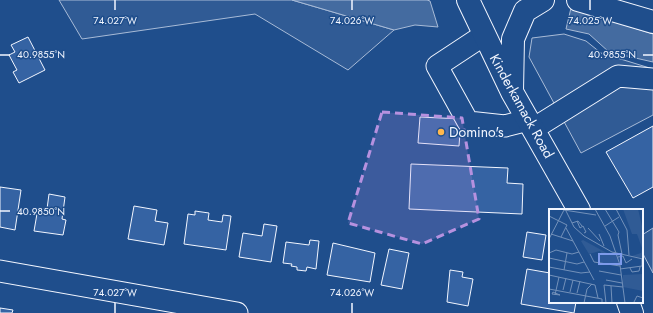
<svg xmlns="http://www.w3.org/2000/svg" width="653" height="313" viewBox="0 0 653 313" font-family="Jost,sans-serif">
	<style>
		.built { fill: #305b95; stroke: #a8bbd7 }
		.water { fill: #446ba0; stroke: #a8bbd7 }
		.building { fill: #3563a3; stroke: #f2f6ff }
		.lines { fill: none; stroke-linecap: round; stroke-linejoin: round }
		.minor-casing { stroke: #f2f6ff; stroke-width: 23 }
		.major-casing { stroke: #f2f6ff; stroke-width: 24 }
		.minor { stroke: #1f4e8c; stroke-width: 21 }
		.major { stroke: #1f4e8c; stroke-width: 22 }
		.marked { fill: #b691df; fill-opacity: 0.2; stroke: #b691df; stroke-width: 3; stroke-dasharray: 8 5; stroke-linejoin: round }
		.ticks { fill: none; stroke: #f2f6ff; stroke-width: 1.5 }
		.poi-dot { fill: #ffb74d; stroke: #1f4e8c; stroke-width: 1.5 }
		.labels { text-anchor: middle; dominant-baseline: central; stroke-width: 3; stroke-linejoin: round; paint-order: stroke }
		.street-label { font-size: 14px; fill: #f2f6ff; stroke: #1f4e8c }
		.poi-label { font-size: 14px; fill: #f2f6ff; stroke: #1f4e8c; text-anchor: start }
		.inset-road { fill: none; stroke: #7391ba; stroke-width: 1 }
		.view { fill: #7d9aea; fill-opacity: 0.15; stroke: #7d9aea; stroke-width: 2 }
		.inset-edge { fill: none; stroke: #f2f6ff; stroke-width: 2 }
		.ticks-label { font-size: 10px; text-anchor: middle; fill: #f2f6ff; stroke: #1f4e8c; stroke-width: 3; stroke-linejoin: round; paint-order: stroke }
	</style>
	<rect width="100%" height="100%" fill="#1f4e8c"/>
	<path class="built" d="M59 0H292L394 30 348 70 255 14 82 39Z
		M564 34 586 41 601 53 653 69V115L581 153 529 57 532 38Z
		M653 228V273L642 252V235Z"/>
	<path class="water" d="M292 0H427L430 1 438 27 415 25 394 30Z
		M571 8 653 34V62L609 52 589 34 566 29Z"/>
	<path class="building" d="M28 37 45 70 19 83 13 72 17 70 9 55 15 52 11 45Z
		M420 117 461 119 459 146 418 143Z
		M653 126V187L633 198 606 152Z
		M411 164 508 168 507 183 523 184 522 214 409 209Z
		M0 187 21 190 15 230 0 227Z
		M49 194 65 197 62 219 66 220 63 235 34 231 38 208 47 209Z
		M134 206 157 210 155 221 168 223 164 245 128 239Z
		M195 211 209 213 208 220 222 222 223 215 231 216 226 250 184 244 188 214 195 215Z
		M264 224 277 226 271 262 239 257 243 233 262 236Z
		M527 232 546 235 542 260 523 257Z
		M310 240 319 241 316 269 307 267 306 271 297 270V267L291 266 292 264 283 263 286 242 309 245Z
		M333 243 375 253 370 282 327 275Z
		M389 249 409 253 402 289 381 285Z
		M527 269 550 273V302H576L574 313 521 304Z
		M450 270 463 272 462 277 473 279 468 306 447 302Z
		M0 308 13 310 12 313H0Z"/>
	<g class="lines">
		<defs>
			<path id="minor" d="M484 35 437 66 468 122 505 126 528 120
				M533 129 618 76 653 79
				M0 271 237 313"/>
			<path id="major" d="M468 0 512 92 579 210
				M578 0 653 22
				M512 91 513 39 525 11 543 0
				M628 302 632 313"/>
		</defs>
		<use href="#minor" class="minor-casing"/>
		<use href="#major" class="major-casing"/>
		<use href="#minor" class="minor"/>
		<use href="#major" class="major"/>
	</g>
	<path class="marked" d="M382 112 462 118 479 219 422 244 348 223Z"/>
	<path class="ticks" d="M115 0V10M352 0V10M590 0V10M0 55H10M643 55H653M0 211H10M115 303V313M352 303V313"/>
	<circle class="poi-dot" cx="441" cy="132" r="4"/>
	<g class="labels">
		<g class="street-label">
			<text transform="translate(522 106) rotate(61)">Kinderkamack Road</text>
		</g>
		<g class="poi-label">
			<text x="449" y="132">Domino's</text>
		</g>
	</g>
	<g transform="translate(549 209)">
		<rect width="94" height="94" fill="#1f4e8c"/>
		<path d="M74 0H89L94 21V49L83 47 92 44 93 39 88 25H83ZM34 31 56 43 63 46H53L51 42 40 45 32 32ZM94 65V82L74 78V66Z" fill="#305b95"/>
		<path class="inset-road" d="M16 0 25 18 35 27 63 43 94 50M46 0 61 27 71 56 76 94M56 0 70 23 69 26 73 45M67 0 78 21 80 46M0 7 18 16 12 28M28 12 31 19 34 17 37 23 35 24M23 14 29 12 33 17M56 17 70 8M17 19 45 71M39 19 51 32M2 25 24 32M50 25 55 37M0 30 15 1 47 6M0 44 7 41 23 45 30 43M41 45 45 53 71 57M69 48 74 47 77 54 83 50M0 49 28 55 35 53M0 58 32 64 41 63M81 59 83 63 90 62 91 58M71 60 93 57V50M15 61 18 44M50 62 72 66M0 66 46 76 49 89M57 71 73 74M62 77 63 94M0 80 53 90V94M14 81 17 69M4 83 6 84 11 86 3 85ZM21 83 24 71M28 84 31 72M6 86 10 68M85 93 88 87 94 89M35 94 38 80 43 75M57 94 55 76 74 78"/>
		<path class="view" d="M50 45H72V55H50Z"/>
		<rect width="94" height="94" class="inset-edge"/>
	</g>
	<g class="ticks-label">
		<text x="115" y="24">74.027°W</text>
		<text x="352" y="24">74.026°W</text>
		<text x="590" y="24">74.025°W</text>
		<text x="41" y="58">40.9855°N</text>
		<text x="612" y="58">40.9855°N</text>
		<text x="41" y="215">40.9850°N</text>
		<text x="115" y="296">74.027°W</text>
		<text x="352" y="296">74.026°W</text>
	</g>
</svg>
